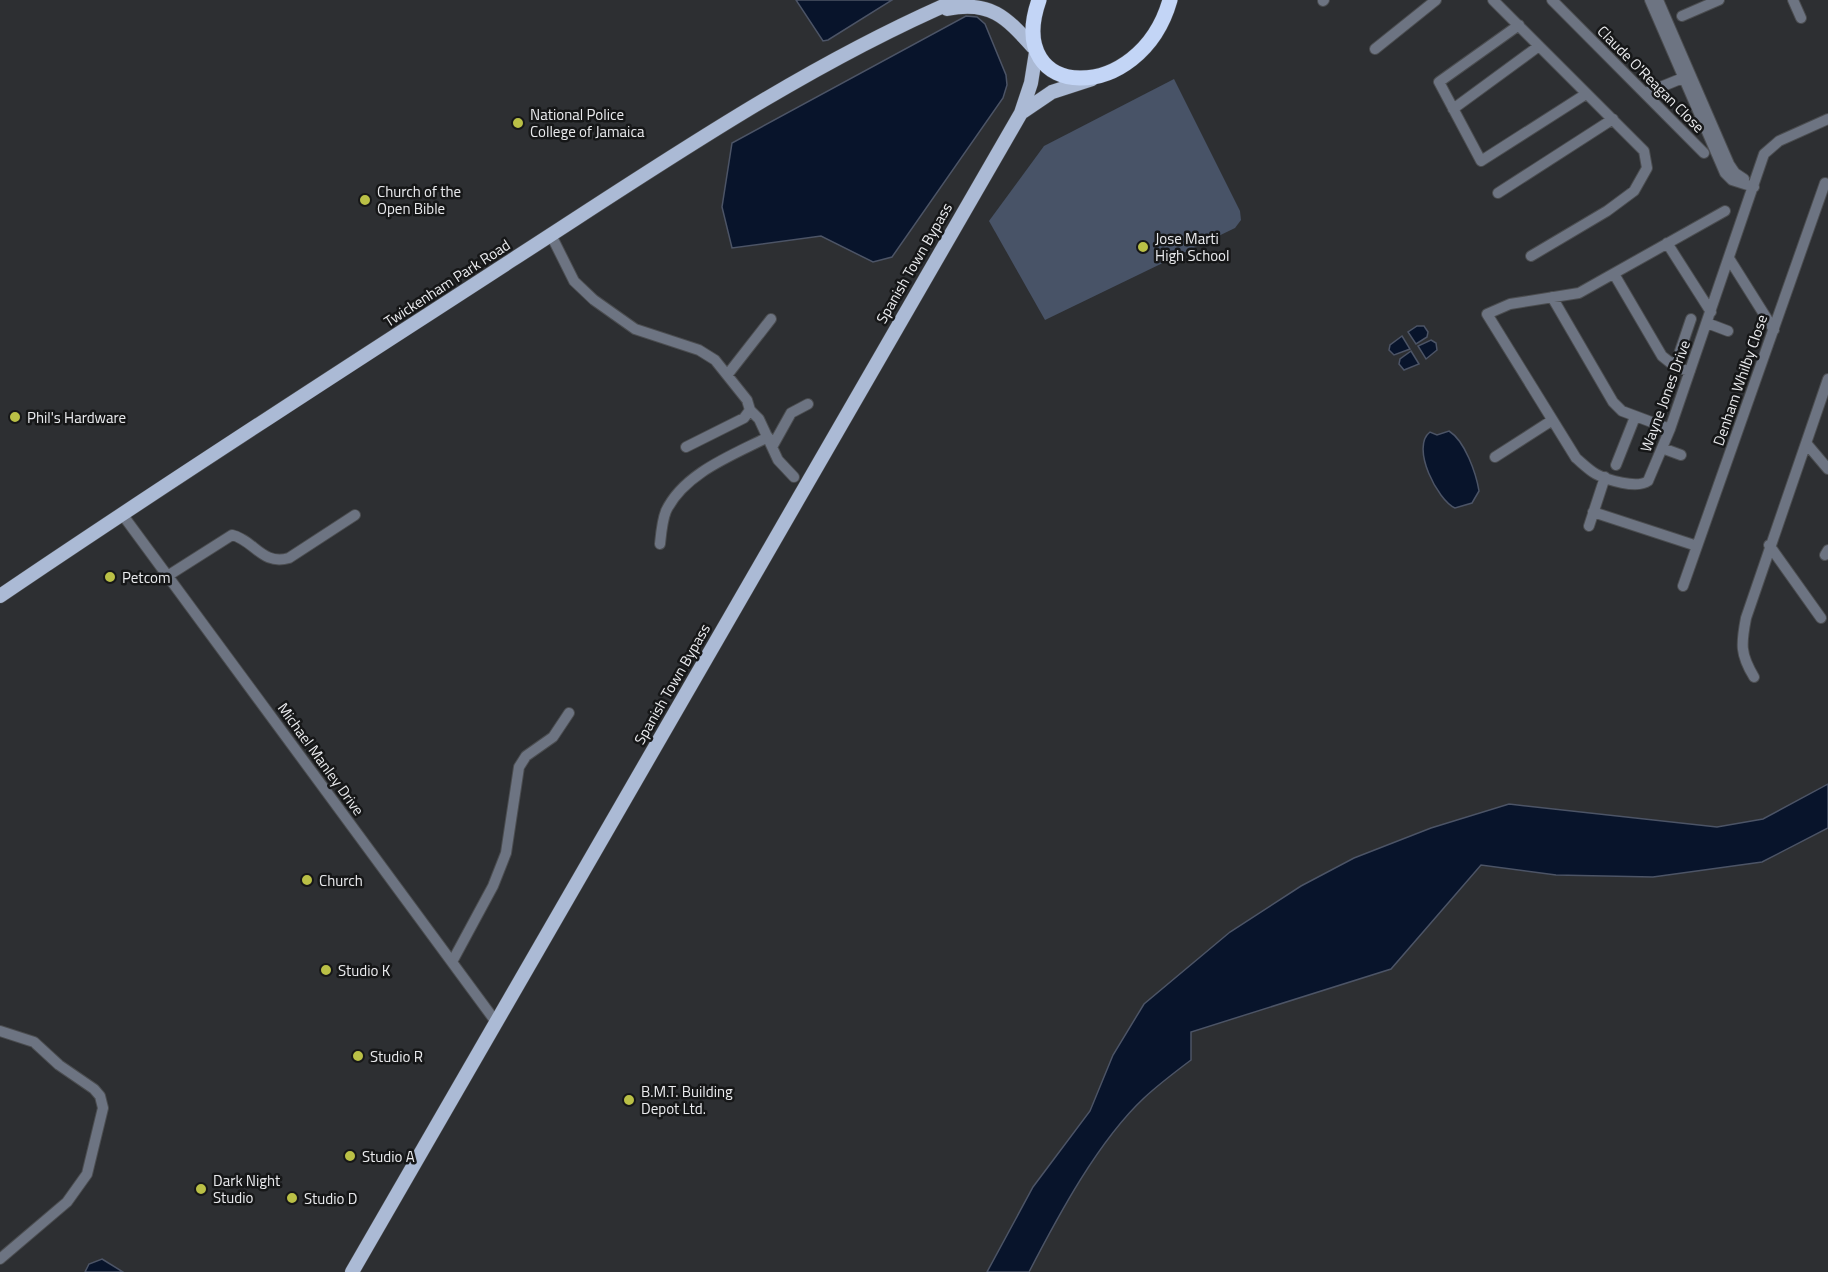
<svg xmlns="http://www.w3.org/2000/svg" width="1828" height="1272" viewBox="0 0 1828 1272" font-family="'Titillium Web',sans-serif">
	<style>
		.green { fill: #485367 }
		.water { fill: #08142b; stroke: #4c5466; stroke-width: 1.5 }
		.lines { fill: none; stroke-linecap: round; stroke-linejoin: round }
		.minor-casing { stroke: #4b4d50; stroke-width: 12 }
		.major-casing { stroke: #4b4d50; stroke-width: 15 }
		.highway-casing { stroke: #4b4d50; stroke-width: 16 }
		.minor { stroke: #6d7482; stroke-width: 10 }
		.major { stroke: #abbad5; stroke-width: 14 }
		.highway { stroke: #c3d5f6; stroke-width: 15 }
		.poi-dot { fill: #bac046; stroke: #161718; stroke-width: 2 }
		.labels { text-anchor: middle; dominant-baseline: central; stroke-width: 5; stroke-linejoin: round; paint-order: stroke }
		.street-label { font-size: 15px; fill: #eaebee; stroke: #161718 }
		.poi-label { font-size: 15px; fill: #eaebee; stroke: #161718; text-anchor: start }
	</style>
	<rect width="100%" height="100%" fill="#2d2f32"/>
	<path class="green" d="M1174 79 1240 211 1241 220 1235 228 1045 320 989 221 1044 146Z"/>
	<path class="water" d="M796 0H892L828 40 823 41Z
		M966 16 977 17 985 24 1006 75 1007 85 1003 98 892 257 873 262 821 236 732 248 722 207 732 143Z
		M1417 326H1424L1428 332 1427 337 1416 344 1408 332Z
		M1402 336 1410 349 1394 355 1389 350 1390 345Z
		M1431 340 1436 343 1437 350 1426 359 1418 346Z
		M1411 351 1419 364 1404 370 1399 364 1400 359Z
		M1449 431C1465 441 1476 473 1479 491L1472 503 1455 508C1438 501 1410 447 1430 432L1437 435Z
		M1828 784V828L1762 862 1653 877 1556 875 1481 865 1391 969 1191 1032V1060C1175 1072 1159 1084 1144 1098 1098 1141 1058 1216 1029 1272H987L1033 1187 1090 1111 1113 1055 1144 1004 1230 932 1301 886 1354 858 1431 828 1509 804 1717 827 1763 819Z
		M102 1259 123 1272H85L89 1264Z"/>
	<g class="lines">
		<defs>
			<path id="minor" d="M1493 0 1644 151 1647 168 1634 191 1607 211 1531 256
				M1552 0 1704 153
				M1650 0 1725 173 1732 180 1754 187
				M1658 0 1729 164 1735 173 1744 179
				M1793 0 1801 18
				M1323 1 1324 0
				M1682 16 1719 0
				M1519 25 1439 82 1481 161 1586 94
				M1375 49 1436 0
				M1646 93 1690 75
				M1453 109 1539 46
				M1498 193 1613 119
				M1725 211 1579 293 1510 304 1487 314 1576 458C1582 463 1589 470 1596 474 1607 480 1637 489 1648 481L1670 429 1764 154 1779 141 1828 119
				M551 235 574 281 594 300 635 329 699 350 715 360 747 400 750 410 759 419 778 460 794 477
				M1667 243 1711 312
				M1730 260 1774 330
				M1614 274 1662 356 1677 368 1690 371
				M1552 297 1613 402 1622 411 1670 429
				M1707 323 1728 331
				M1675 366 1691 319
				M728 374 771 319
				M1806 443 1828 469
				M686 447 744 418 750 410
				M772 447 791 413 808 404
				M1662 448 1681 455
				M1495 457 1551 421
				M1616 465 1635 417
				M1593 512 1697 546
				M122 514 496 1022
				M1589 526 1605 477
				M660 544C661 534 662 521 666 511 684 473 733 455 768 437
				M1769 545 1821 618
				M1825 555 1828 550
				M169 575 232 535C254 540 262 566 289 558L355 515
				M1683 586 1825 183
				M1754 677C1740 654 1741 644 1746 618L1828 379
				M452 962 493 886 506 853 519 767 526 756 553 737 569 713
				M0 1031 34 1042 59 1065 94 1089 100 1096 103 1108 87 1174 67 1202 0 1259"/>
			<path id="major" d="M947 9C990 0 1006 17 1033 47
				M1021 113 1052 92 1092 79
				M0 596C169 481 341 371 512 260 655 168 801 67 957 0
				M352 1272 1021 113 1031 83 1036 52"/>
			<path id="highway" d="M1039 0C1003 102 1140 106 1170 0"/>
		</defs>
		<use href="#minor" class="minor-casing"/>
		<use href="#major" class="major-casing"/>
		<use href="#highway" class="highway-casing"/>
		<use href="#minor" class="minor"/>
		<use href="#major" class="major"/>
		<use href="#highway" class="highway"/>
	</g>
	<g class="poi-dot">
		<circle cx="518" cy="123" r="6"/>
		<circle cx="365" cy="200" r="6"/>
		<circle cx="1143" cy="247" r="6"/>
		<circle cx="15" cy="417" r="6"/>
		<circle cx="110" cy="577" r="6"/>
		<circle cx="307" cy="880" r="6"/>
		<circle cx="326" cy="970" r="6"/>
		<circle cx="358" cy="1056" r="6"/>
		<circle cx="629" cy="1100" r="6"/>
		<circle cx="350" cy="1156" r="6"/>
		<circle cx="201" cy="1189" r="6"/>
		<circle cx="292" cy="1198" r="6"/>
	</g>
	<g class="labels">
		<g class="street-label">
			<text transform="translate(1651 79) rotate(45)">Claude O'Reagan Close</text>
			<text transform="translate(914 263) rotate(-60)">Spanish Town Bypass</text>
			<text transform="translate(447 283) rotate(-33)">Twickenham Park Road</text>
			<text transform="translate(1740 380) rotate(-71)">Denham Whilby Close</text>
			<text transform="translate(1665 396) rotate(-70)">Wayne Jones Drive</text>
			<text transform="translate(672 684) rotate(-60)">Spanish Town Bypass</text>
			<text transform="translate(321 759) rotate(54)">Michael Manley Drive</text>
		</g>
		<g class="poi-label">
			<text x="530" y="114">National Police<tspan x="530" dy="17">College of Jamaica</tspan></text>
			<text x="377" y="191">Church of the<tspan x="377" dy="17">Open Bible</tspan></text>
			<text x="1155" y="238">Jose Marti<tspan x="1155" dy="17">High School</tspan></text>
			<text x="27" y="417">Phil's Hardware</text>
			<text x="122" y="577">Petcom</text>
			<text x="319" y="880">Church</text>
			<text x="338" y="970">Studio K</text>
			<text x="370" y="1056">Studio R</text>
			<text x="641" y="1091">B.M.T. Building<tspan x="641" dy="17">Depot Ltd.</tspan></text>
			<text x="362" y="1156">Studio A</text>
			<text x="213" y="1180">Dark Night<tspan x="213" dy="17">Studio</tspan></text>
			<text x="304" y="1198">Studio D</text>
		</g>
	</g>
</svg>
